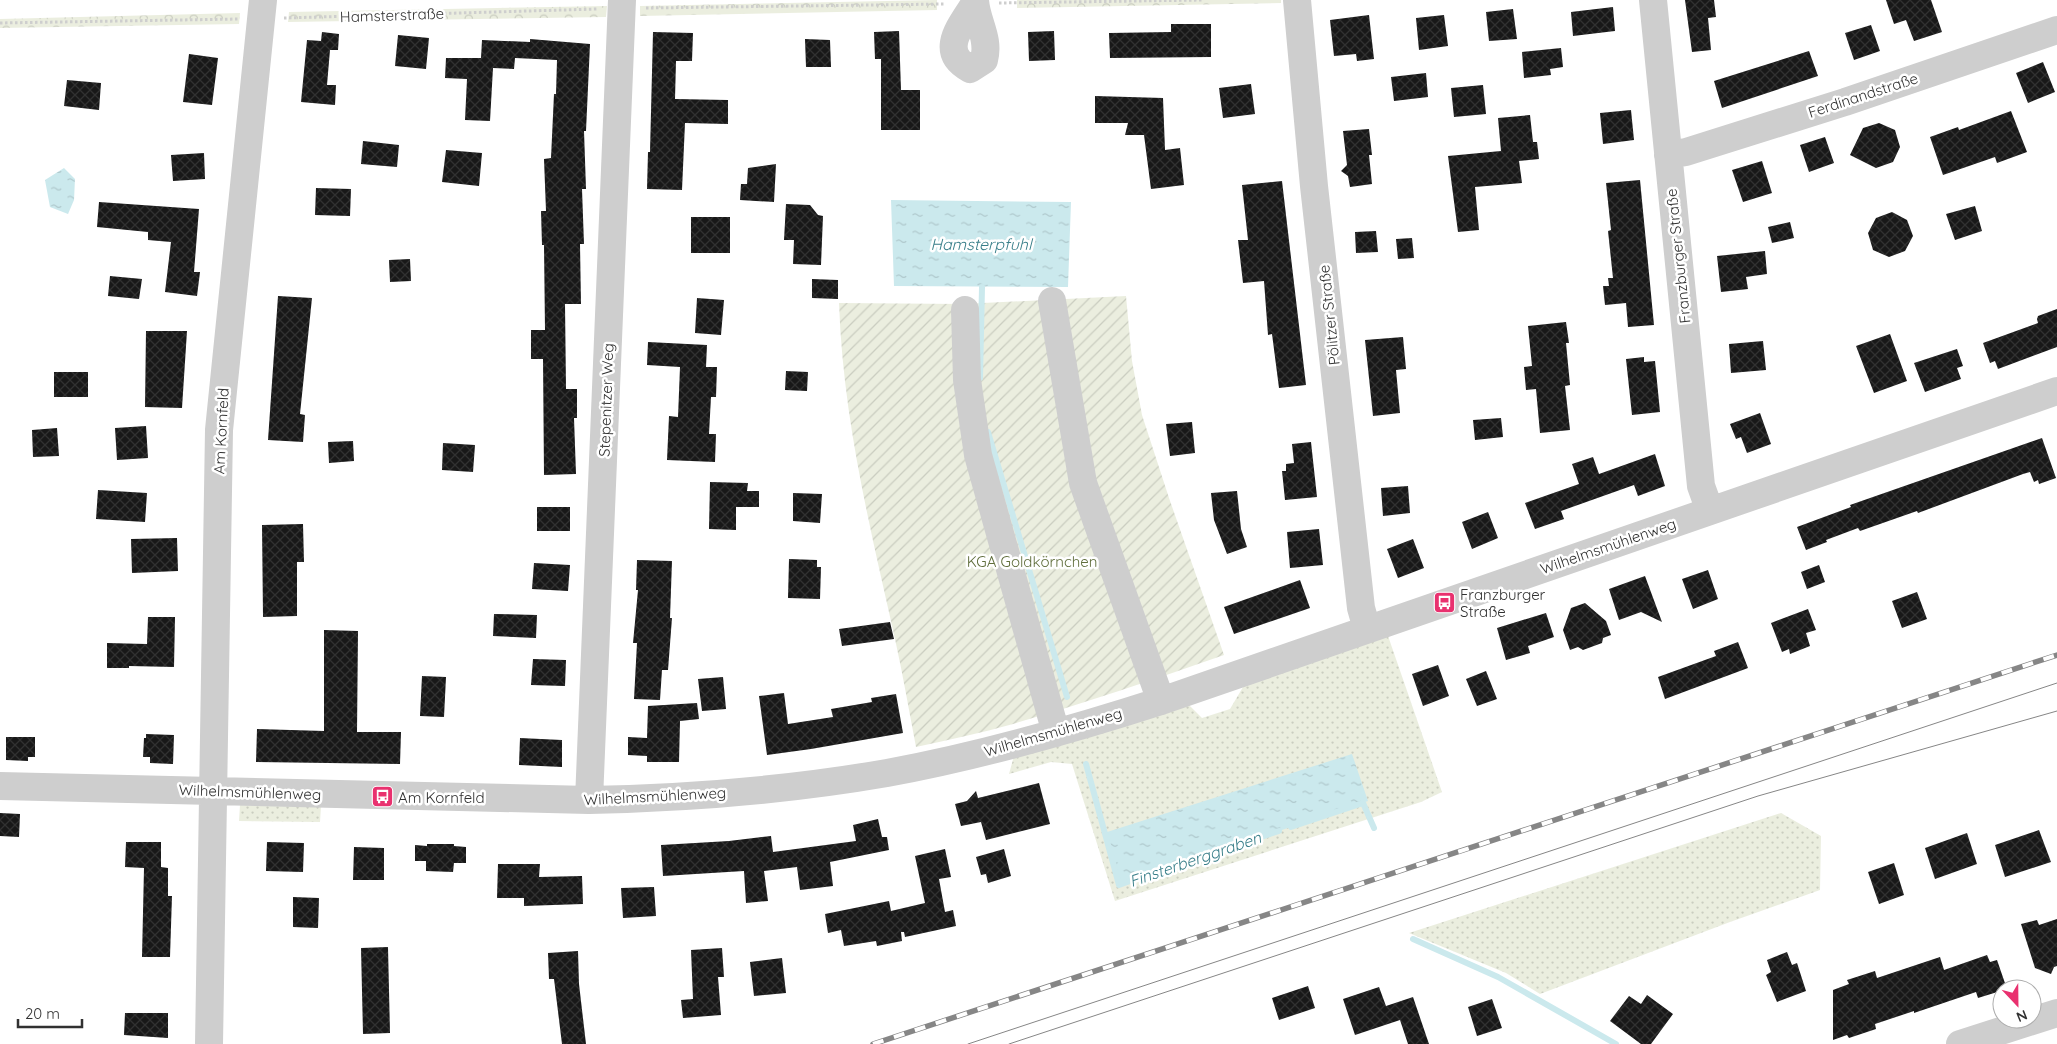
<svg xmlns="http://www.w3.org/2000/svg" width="2057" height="1044" viewBox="0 0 2057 1044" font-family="Quicksand,sans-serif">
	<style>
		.grass { fill: url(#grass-dots) }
		.forest { fill: url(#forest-crowns) }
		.garden { fill: url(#garden-furrows) }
		.water { fill: url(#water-ripples) }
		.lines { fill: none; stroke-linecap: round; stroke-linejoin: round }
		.stream { stroke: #cbe9ed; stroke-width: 6 }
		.building { fill: url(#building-cross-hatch) }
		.path { stroke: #cecece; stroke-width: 3; stroke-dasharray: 2.5 2.5; stroke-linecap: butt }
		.minor { stroke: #cecece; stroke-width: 28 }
		.tram { stroke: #868686; stroke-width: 1 }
		.rail-casing { stroke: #868686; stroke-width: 5.5 }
		.rail { stroke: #fff; stroke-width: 4; stroke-dasharray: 11; stroke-linecap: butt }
		.labels { text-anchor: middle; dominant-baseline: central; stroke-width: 5; stroke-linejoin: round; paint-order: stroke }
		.street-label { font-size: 15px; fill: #313131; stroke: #fff }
		.park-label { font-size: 15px; fill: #606e3c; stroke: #fff }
		.poi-label { font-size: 15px; fill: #313131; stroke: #fff; text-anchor: start }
		.water-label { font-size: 16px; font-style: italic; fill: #387e89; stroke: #fff }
	</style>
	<defs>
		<pattern id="grass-dots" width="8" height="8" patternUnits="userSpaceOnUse" patternTransform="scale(1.25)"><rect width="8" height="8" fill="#ebeedf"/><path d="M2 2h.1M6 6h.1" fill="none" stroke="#cacdc0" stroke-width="1.8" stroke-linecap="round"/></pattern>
		<pattern id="forest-crowns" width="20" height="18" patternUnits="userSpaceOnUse" patternTransform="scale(1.25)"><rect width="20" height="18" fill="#ebeedf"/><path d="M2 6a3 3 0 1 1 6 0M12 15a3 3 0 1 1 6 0" fill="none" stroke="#cacdc0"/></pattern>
		<pattern id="garden-furrows" width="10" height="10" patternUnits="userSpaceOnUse" patternTransform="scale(1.25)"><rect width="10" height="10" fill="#ebeedf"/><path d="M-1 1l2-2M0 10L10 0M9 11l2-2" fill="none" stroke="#cacdc0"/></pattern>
		<pattern id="water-ripples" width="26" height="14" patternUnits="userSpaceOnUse" patternTransform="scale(1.25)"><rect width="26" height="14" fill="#cbe9ed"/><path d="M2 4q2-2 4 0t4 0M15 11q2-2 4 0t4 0" fill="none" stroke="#afc8cc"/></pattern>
		<pattern id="building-cross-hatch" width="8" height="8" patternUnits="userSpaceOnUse" patternTransform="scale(1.25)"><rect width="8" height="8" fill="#181818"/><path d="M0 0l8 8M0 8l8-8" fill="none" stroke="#313131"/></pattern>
	</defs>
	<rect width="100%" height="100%" fill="#fff"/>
	<path class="grass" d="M1387 633 1442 792 1421 802 1115 901 1072 764 1051 762 1009 774 1014 756 1187 703 1202 718 1230 709 1246 682Z
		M240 805 321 806 320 822 239 821Z
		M1781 813 1821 836 1820 890 1730 922 1540 994 1506 973 1409 933Z"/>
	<path class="forest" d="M937 0V10L640 16V6Z
		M1017 0H1281V3L1017 8Z
		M607 6 606 17 288 22 289 12Z
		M240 13 239 24 0 28V19Z"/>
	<path class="garden" d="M1126 296 1132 361 1142 415 1169 498 1224 655C1154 680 1084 703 1013 724 981 733 948 740 916 747 909 711 903 675 895 639 870 527 843 419 839 303L963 304Z"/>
	<path class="water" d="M64 168 75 179 74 200 68 214 50 207 45 180Z
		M891 200 1071 202 1068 287 894 286Z
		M1352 754 1368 801 1119 885 1104 833Z"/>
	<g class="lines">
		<path class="stream" d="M980 378 982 287
			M988 432 1067 697
			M1086 764 1119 885 1155 872
			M1291 827 1363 803 1374 828
			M1227 848 1279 831
			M1179 864 1215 852
			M1413 939 1498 977 1616 1044"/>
	</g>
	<path class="building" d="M1685 0H1714L1716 17 1708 18 1711 50 1692 52Z
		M1886 0H1931L1942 32 1914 41 1906 20 1894 24Z
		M1613 7 1615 31 1573 36 1571 12Z
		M1513 9 1517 39 1489 41 1486 12Z
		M1369 15 1374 59 1357 61 1356 54 1334 56 1330 20Z
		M1444 15 1448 46 1419 50 1416 18Z
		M1171 24H1211V57L1110 58 1109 33 1171 32Z
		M1871 25 1880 51 1854 60 1845 33Z
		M899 31 901 90H920V130H881V59H875L874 32Z
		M1054 31 1055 60 1029 61 1028 32Z
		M322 32 339 34 338 50H330L327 85H336L335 105 301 102 307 40 321 41Z
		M653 32 693 33 692 61H676L675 99 728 100V124L685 123 682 190 647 189 648 152H650Z
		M398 35 429 38 426 69 395 66Z
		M530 39 590 44 586 131H584L586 189H582L584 244H580L581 304H565L566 389H577V418H574L576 474 544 475 543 359H531V330H545L544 245H542L541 211H546L544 159 551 158 554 94H556L557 60 515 58 514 69 493 68 490 121 465 120 467 79 445 78 446 58H481L482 40 530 42Z
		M805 39 830 40 831 67H806Z
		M1561 48 1563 67 1550 69 1551 75 1524 78 1522 52Z
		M1809 51 1818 76 1722 108 1714 81Z
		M189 54 218 58 212 105 183 102Z
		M2043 62 2055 92 2028 103 2016 73Z
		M1426 73 1428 97 1394 101 1391 77Z
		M67 80 101 83 99 110 64 106Z
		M1251 84 1255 114 1223 118 1219 88Z
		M1483 85 1486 114 1454 117 1451 88Z
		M1095 96 1163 98 1165 150 1180 148 1184 185 1151 189 1144 135H1125L1128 123H1095Z
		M1631 110 1634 140 1603 144 1600 113Z
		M2011 111 2027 152 1997 163 1995 157 1943 175 1930 137 1958 127 1959 130Z
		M1530 115 1533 142H1537L1539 159 1519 161 1522 183 1475 187 1479 230 1458 232 1448 156 1501 151 1498 118Z
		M1879 123 1895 130 1900 147 1893 162 1876 168 1850 155 1863 128Z
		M1369 129 1372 155H1369L1372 184 1350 187 1348 176 1341 171 1347 165 1343 131Z
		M1825 137 1834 163 1809 172 1800 145Z
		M363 141 399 145 397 167 361 164Z
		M446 150 482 153 479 186 442 182Z
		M204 153 205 179 173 181 171 155Z
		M1762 161 1772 193 1743 202 1732 170Z
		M776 164 774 202 740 200 741 184H747L748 168Z
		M1640 180 1654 325 1628 327 1626 303 1605 305 1603 286H1609L1608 278H1613L1608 231 1611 230 1606 183Z
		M1282 181 1306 385 1279 388 1272 334 1268 335 1264 281 1243 283 1238 240H1248L1242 185Z
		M316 188 351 189 350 216 315 215Z
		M99 202 199 209 194 272H200L197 296 165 292 171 242 148 240V232L97 227Z
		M786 204 810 205 818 215 823 216 821 265 793 264 794 240H784Z
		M1975 206 1982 231 1955 240 1946 214Z
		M1892 212 1907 220 1913 236 1905 251 1889 257 1873 250 1868 233 1876 218Z
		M691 217H730V253H691Z
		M1790 222 1794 238 1772 243 1768 227Z
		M1376 231 1378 252 1356 253 1355 232Z
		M1412 238 1414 258 1398 259 1396 239Z
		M1765 251 1767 274 1746 277 1748 289 1721 292 1717 256Z
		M410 259 411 281 390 282 389 260Z
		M110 276 142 279 139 299 108 296Z
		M812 279 838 280V299L812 298Z
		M278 296 312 298 300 414 305 415 303 442 268 440Z
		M697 298 724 300 721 335 695 333Z
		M2057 309V347L1998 369 1995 361 1990 363 1983 343 2038 323 2037 319 2038 316Z
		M1566 322 1569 343H1566L1570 385 1565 386 1570 430 1540 433 1536 389 1526 390 1524 367 1532 366 1528 326Z
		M146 331H187L182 408 145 407Z
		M1890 334 1907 381 1874 393 1856 346Z
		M1403 337 1406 369 1396 370 1400 413 1373 416 1365 340Z
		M1763 341 1766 370 1731 373 1729 344Z
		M648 342 707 345 706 367H717L716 397H711L709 434H716L715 462 667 460 669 416 678 417 680 367 647 365Z
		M1957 349 1963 366 1957 368 1961 379 1925 392 1914 363Z
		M1644 357V362L1655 361 1660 412 1632 415 1626 359Z
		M786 371 808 372 807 391 785 390Z
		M54 372H88V397H54Z
		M1760 413 1771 444 1747 453 1741 437 1736 439 1730 424Z
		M1501 418 1503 437 1475 440 1473 420Z
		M1192 422 1195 453 1170 456 1166 424Z
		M146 426 148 458 117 460 115 428Z
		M57 428 59 456 33 457 32 430Z
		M2042 438 2056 478 2039 484 2038 480 2034 482 2030 472 2023 474 1918 513 1917 511 1860 531 1858 528 1826 540 1827 542 1806 550 1797 527 1851 507 1850 505Z
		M353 441 354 461 329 463 328 442Z
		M1311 442 1317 497 1285 500 1282 471H1286V464L1294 463 1292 444Z
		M443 443 475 445 473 472 442 470Z
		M1655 454 1665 486 1638 496 1634 485 1561 511 1564 519 1535 529 1525 503 1579 484 1572 464 1593 457 1599 474Z
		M710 482 748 483 747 491H759V507H736V530L709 529Z
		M1408 486 1410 513 1383 516 1381 488Z
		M98 490 147 493 145 522 96 519Z
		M1237 491 1241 529 1247 547 1227 554 1214 520 1211 493Z
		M793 493 822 494 820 523 793 521Z
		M537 507H570V531H537Z
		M1488 512 1498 538 1472 549 1462 522Z
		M303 524 304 562H297V616L263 617 262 525Z
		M1319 529 1323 565 1290 568 1287 532Z
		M177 538 178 571 132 573 131 539Z
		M1413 539 1424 568 1398 578 1387 549Z
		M789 559 817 560V567H821L820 599 788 598Z
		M637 560 672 561 670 618H672L668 670H662L660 700 634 699 637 643H633L638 590H636Z
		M534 563 570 565 568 591 532 589Z
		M1819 565 1825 582 1807 589 1801 572Z
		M1708 570 1718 599 1693 609 1682 579Z
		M1645 576 1662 622 1641 612 1619 620 1609 589Z
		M1300 580 1310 608 1234 634 1224 607Z
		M1917 592 1927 619 1902 628 1892 601Z
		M1585 603 1606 621 1611 635 1603 638 1602 643 1583 650 1578 647 1570 650 1563 630 1571 608Z
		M1808 609 1816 630 1806 633 1810 646 1790 654 1789 649 1782 652 1771 623Z
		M1546 613 1554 637 1528 646 1530 653 1506 660 1497 628Z
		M494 614 537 615 536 638 493 636Z
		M148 617H175L174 667 129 666V668H107V643L147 644Z
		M890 622 894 639 842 646 839 629Z
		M324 630 358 631 357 732H401L400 764 256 762 257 729 324 731Z
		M1738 642 1748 668 1665 699 1658 677 1716 656 1714 651Z
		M533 659 566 660 565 686 531 685Z
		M1438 665 1449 696 1423 706 1412 674Z
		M1486 671 1497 699 1477 706 1466 679Z
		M422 676 446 677 444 717 420 716Z
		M723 677 726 709 702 711 698 679Z
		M784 693 788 724 833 717 831 709 872 702 871 698 896 694 903 733 811 749 767 755 759 696Z
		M697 703 699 719 680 721 679 762H647V756L628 755V737L647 738 648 706Z
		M146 734 174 735 173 764 150 763V757H143L144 738H146Z
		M6 737H35V757H28V761L6 760Z
		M520 738 562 740V767L519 765Z
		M1039 783 1050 824 986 840 981 822 961 826 955 804 967 801 976 791 978 798Z
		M0 813 20 814 19 837 0 836Z
		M878 819 882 837H887L889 850 830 862 833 886 800 890 797 867 764 871 768 901 746 903 744 871 663 876 661 845 729 841 771 836 773 852 856 841 853 825Z
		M2039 830 2051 862 2005 877 1995 845Z
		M1967 833 1977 864 1935 879 1925 848Z
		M126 842H161V867L168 868V896H172L170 957H142L144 868 125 867Z
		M267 842 304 843 303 872 266 871Z
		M427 844H454V846L466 847V863H454L453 872 426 871V861H415V845L427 846Z
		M354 847 384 848V880H353Z
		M945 849 951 877 939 879 945 912 953 910 956 926 905 937 904 932H901L902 941 877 946 876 941 844 946 841 930 828 933 825 914 889 901 891 911 925 903 915 856Z
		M1004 849 1011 876 988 883 986 874 981 875 976 857Z
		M1894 863 1904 895 1879 904 1868 872Z
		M498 864H540L539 877 582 876 583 904 524 906V898H497Z
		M654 887 656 916 623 918 621 888Z
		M293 897 319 898 318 928 293 927Z
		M2057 919V966L2054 967 2051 974 2035 968 2021 924 2037 920 2039 925Z
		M388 947 390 1033 363 1034 361 948Z
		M722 948 724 977H718L721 1015 683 1018 681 1000 693 999 691 950Z
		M578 951 579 984 586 1044H562L554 979H549L548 953Z
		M1787 952 1792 965 1797 963 1806 991 1777 1002 1766 975 1771 972 1767 960Z
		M1987 955 1990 962 1997 960 2007 989 1978 998 1976 992 1914 1013V1011L1875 1024 1876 1029 1849 1038 1847 1035 1833 1040V990L1849 984 1847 980 1875 971 1877 978 1940 957 1944 970Z
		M782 958 786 993 754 996 750 962Z
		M1308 986 1315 1008 1279 1020 1272 998Z
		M1379 987 1386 1006 1413 997 1429 1044H1408L1400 1020 1355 1035 1343 999Z
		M1647 995 1673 1014 1651 1044H1641L1610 1021 1629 996 1641 1004Z
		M1492 999 1502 1028 1477 1036 1468 1007Z
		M125 1013H168V1038L124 1035Z"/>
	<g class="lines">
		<path class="path" d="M999 3 1203 0
			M646 8 945 4
			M284 18 598 9
			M0 23 238 19"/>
		<path class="minor" d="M975 0C976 21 990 38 984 60L970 69C937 51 962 25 975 3
			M1297 0 1314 186 1361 608 1367 629
			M1653 0 1701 486 1710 511
			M1668 155 1686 152 1845 102 2057 30
			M1052 301 1083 483 1161 701
			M965 310 967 380 978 455 1056 733
			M0 786 589 800C689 798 789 790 887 773 980 756 1071 730 1161 701L2057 391
			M589 800 622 0
			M209 1044 219 430 263 0
			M1960 1044 2057 1013"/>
		<path class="tram" d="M968 1044 2057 683
			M1009 1044 1758 796 2057 711"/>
		<defs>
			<path id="rail" d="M873 1044 2057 655"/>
		</defs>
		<use href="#rail" class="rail-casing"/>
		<use href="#rail" class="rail"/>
	</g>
	<defs>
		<symbol id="bus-square" viewBox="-11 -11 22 22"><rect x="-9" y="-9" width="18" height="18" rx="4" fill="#e9316f" stroke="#fff"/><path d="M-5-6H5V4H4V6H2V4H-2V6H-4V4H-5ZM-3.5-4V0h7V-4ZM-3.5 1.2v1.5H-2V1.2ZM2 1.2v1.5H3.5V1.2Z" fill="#fff"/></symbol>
	</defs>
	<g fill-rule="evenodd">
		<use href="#bus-square" x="1432" y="590" width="25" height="25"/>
		<use href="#bus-square" x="370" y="784" width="25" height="25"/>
	</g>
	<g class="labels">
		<g class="street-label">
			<text transform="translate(392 15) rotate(-2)">Hamsterstraße</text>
			<text transform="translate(1863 95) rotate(-18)">Ferdinandstraße</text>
			<text transform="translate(1678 256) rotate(-96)">Franzburger Straße</text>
			<text transform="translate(1329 315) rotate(-96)">Pölitzer Straße</text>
			<text transform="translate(606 400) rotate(-88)">Stepenitzer Weg</text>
			<text transform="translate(221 431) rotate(-87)">Am Kornfeld</text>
			<text transform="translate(1608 546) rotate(-19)">Wilhelmsmühlenweg</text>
			<text transform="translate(1053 732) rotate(-16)">Wilhelmsmühlenweg</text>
			<text transform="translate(250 792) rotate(2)">Wilhelmsmühlenweg</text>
			<text transform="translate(655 796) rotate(-3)">Wilhelmsmühlenweg</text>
		</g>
		<g class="park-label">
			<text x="1032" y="561">KGA Goldkörnchen</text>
		</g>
		<g class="poi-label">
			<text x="1460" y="594">Franzburger<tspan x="1460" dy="17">Straße</tspan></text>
			<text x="398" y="797">Am Kornfeld</text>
		</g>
		<g class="water-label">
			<text x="981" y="244">Hamsterpfuhl</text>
			<text transform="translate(1195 859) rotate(-19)">Finsterberggraben</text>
		</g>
	</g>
	<g transform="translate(2017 1004) rotate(158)"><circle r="24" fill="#ffffff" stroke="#adadad"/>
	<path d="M0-4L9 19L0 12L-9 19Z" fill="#e9316f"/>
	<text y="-8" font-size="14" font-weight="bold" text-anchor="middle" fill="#313131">N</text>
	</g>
	<path d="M18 1019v8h64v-8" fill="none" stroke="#313131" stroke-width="2.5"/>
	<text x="25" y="1019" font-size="15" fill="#313131" stroke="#ffffff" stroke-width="4" paint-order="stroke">20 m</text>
</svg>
